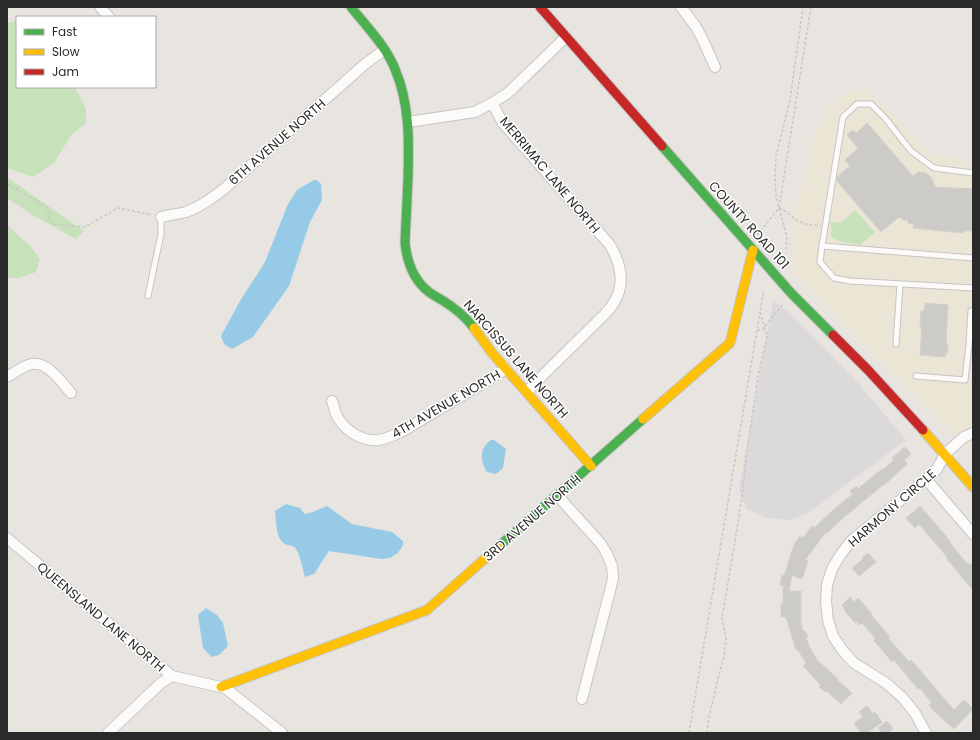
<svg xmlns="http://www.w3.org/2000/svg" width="980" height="740" viewBox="0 0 980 740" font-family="Poppins,sans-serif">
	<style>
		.industrial { fill: #dcd9db }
		.education { fill: #eae5d5 }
		.green { fill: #c7e2ba }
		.water { fill: #97cae6 }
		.building { fill: #cdcbc7; stroke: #d3d0cc }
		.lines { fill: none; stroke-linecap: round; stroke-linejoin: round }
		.lane-casing { stroke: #c6c4c5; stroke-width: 7 }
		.street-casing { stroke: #c6c4c5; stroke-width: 12 }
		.fast-casing { stroke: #c6c4c5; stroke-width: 11 }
		.slow-casing { stroke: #c6c4c5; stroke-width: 11 }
		.jam-casing { stroke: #c6c4c5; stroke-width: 11 }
		.path { stroke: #c8c7c7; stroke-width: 1.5; stroke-dasharray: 3 2; stroke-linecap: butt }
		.lane { stroke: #fcfbfa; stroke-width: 5 }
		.street { stroke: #fcfbfa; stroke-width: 10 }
		.fast { stroke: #4caf50; stroke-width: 9 }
		.slow { stroke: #ffc107; stroke-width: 9 }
		.jam { stroke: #c62828; stroke-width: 9 }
		.labels { text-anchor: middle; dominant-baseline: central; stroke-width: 3; stroke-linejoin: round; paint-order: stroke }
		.street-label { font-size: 13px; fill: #2a2a2a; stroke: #fff }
	</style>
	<rect width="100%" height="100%" fill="#e8e5e0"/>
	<path class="industrial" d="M773 300 790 313 817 340 859 384 906 440 807 514 788 520 766 518 746 509 739 489Z"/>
	<path class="education" d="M865 89 888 108 929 152 966 162H973V455L790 268 797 203 806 172 815 132 828 106 848 91Z"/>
	<path class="green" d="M17 18V87H74L76 89 86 109V123L72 134 54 163 33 177 7 168V23L13 22Z
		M7 178V177L84 231 76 239 34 216 7 198Z
		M855 210 875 232 860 245 839 241 833 238 830 233 832 230 830 222 840 223Z
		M7 225 30 246 40 259 36 272 19 278H7Z"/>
	<path class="water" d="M314 180H317L321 184 322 200 310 222 289 286 253 337 232 349 224 344 221 336 240 301 265 262 288 204 297 190Z
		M491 440H494L506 449 503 468 496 474 487 472C480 461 479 448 491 440Z
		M286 504 300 508 305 514 313 512 327 506 352 524 392 532 403 541V545L398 553 390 558 381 559 329 551 314 574 305 577C303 570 300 555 296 549 293 545 290 546 285 544 276 540 276 520 275 511Z
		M206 608 217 615 223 623 228 646 219 655 212 657 203 648 198 615Z"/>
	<path class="building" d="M867 123 913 176 919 172 926 173 931 177 935 187 973 189V231H963V233L913 228 914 224 908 223V220H903L899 217 881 232 837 181V177L850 166 845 160 858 148 847 135 853 130 856 133Z
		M925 303 948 305 946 345H948L947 354H945V357L920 355 922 328 920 327 921 311H924Z
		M905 447 911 454 904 460 907 464 884 485V484L847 515V514L827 533 826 532 805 560 808 561 802 579 792 575 789 591H801V623L803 631H805L808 637 806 638 809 646 817 660 838 679 837 680 852 693 841 704 827 691 826 692 819 687 821 685 803 666 806 663 798 650H796L786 617H781V604H783V585H780L782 575 784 576 794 545 800 536 803 538 812 526 814 528 833 510 853 494 850 491 856 486 858 489 882 469 883 470 894 460 892 458Z
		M920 506 947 537V538L951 542 950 543 968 565 970 563 973 567V590L947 559 948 558 919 524 915 528 906 518Z
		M868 553 876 562 859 576 852 568 863 559 862 558Z
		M850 597 854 602 858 598 872 614 871 615 890 637 888 638 909 662 911 660 954 710 964 700 973 709 954 729 934 711 929 705 932 703 920 688 918 689 899 666 894 660 892 662 879 646 873 640 876 639 862 623 859 625 856 621 855 623 844 610 845 609 842 605Z
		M867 706 873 714 875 712 882 722 867 733H861L854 723 863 717 859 712Z
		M887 721 893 729 888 733H882L878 728Z"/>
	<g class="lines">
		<defs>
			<path id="lane" d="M973 173 934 168 911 151 885 118 871 104H857L843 117 822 246 820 262 834 278 850 281 973 288
				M822 246 973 258
				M148 296 161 234V217
				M896 344 900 284
				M916 376 965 380 969 345 971 311H973"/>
			<path id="street" d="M100 7 109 17
				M681 7 696 27 703 40 715 67
				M492 103 503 123 610 245C621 264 626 285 613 304 611 308 607 311 605 314L539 379 527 392
				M408 122 475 112 492 103 508 93 566 37
				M161 217C169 215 178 214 186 212 200 207 212 198 224 189L365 64 384 50
				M7 377C14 373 24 365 32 364 49 362 61 382 71 393
				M332 401C334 405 334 410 336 414 343 430 362 442 379 440 388 438 395 435 403 431L506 369
				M926 479 973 534
				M557 495 601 544 607 554 612 566 613 578 610 591 593 656 582 699
				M7 538 172 676 225 688 282 733
				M108 733 161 683 172 676
				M926 733 915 713 902 697 886 683 854 663 843 651 833 636 828 620 826 602 827 585 832 569 841 554 851 541 926 479 937 469 945 454 964 437 973 433"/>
			<path id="fast" d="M351 7C366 26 386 46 395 69 410 104 409 142 408 179 407 200 406 222 405 243 407 261 413 280 429 292 433 295 437 297 442 300 455 308 465 316 474 328
				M662 146 791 293 833 335
				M498 547 643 419"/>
			<path id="slow" d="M474 328 492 353 591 466
				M643 419 730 343 753 250
				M923 430 973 487
				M221 687 427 610 498 547"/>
			<path id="jam" d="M540 7 662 146
				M833 335 868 370 923 430"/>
		</defs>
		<use href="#lane" class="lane-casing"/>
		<use href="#street" class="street-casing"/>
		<use href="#fast" class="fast-casing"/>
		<use href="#slow" class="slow-casing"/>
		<use href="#jam" class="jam-casing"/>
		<path class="path" d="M7 184 47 207 51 224 85 227 118 208 152 215
			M779 208C787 211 794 220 803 223 808 225 815 225 820 226
			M757 235 770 219 779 208 811 7
			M786 250 787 238 776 196 775 176 776 156 790 100 803 7
			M757 330H762L784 303
			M689 733 760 312
			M707 733 709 717 719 674 724 657 726 639 722 618 735 541 743 490 746 457 758 377 767 336 760 311 764 290"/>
		<use href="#lane" class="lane"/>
		<use href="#street" class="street"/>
		<use href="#fast" class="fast"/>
		<use href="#slow" class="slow"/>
		<use href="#jam" class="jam"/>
	</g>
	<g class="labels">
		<g class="street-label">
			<text transform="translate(277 142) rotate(-41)">6TH AVENUE NORTH</text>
			<text transform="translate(550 175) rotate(50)">MERRIMAC LANE NORTH</text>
			<text transform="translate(749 225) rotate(48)">COUNTY ROAD 101</text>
			<text transform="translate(516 359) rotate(49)">NARCISSUS LANE NORTH</text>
			<text transform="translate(446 404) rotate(-30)">4TH AVENUE NORTH</text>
			<text transform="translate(892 508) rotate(-41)">HARMONY CIRCLE</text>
			<text transform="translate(532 518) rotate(-41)">3RD AVENUE NORTH</text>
			<text transform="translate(101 617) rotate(40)">QUEENSLAND LANE NORTH</text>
		</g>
	</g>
	<rect width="980" height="740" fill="none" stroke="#2a2a2a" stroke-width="16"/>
	<rect x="16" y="16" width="140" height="72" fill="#ffffff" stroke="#aaaaaa"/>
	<rect x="24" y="29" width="20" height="6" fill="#4caf50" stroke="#aaaaaa"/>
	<text x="52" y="36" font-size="12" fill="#2a2a2a">Fast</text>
	<rect x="24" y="49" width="20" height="6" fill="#ffc107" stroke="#aaaaaa"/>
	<text x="52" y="56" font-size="12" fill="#2a2a2a">Slow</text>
	<rect x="24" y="69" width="20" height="6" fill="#c62828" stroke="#aaaaaa"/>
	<text x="52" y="76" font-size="12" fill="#2a2a2a">Jam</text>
</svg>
